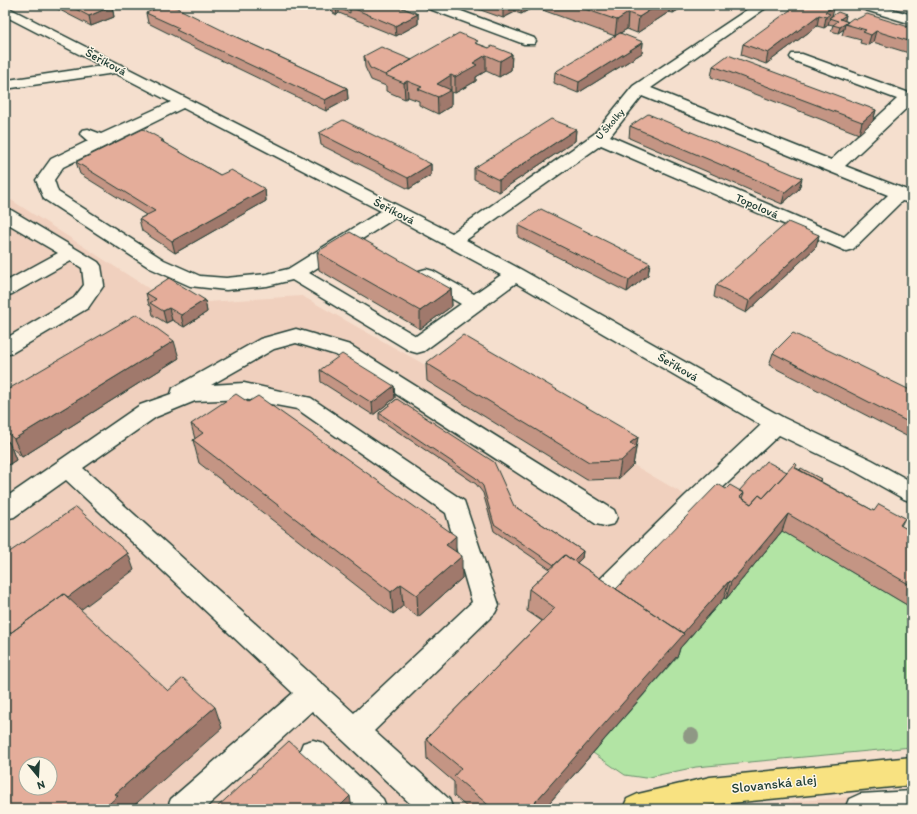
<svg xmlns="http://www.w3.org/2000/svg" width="917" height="814" viewBox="0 0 917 814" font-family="Itim,sans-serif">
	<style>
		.built { fill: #f0d0be; fill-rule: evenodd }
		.green { fill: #b2e4a4; stroke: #68906c }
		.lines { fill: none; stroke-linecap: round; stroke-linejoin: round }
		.minor-casing { stroke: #1f3d34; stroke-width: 3 }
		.major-casing { stroke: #1f3d34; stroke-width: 3 }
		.minor { fill: #fcf5e5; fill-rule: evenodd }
		.major { fill: #f8e281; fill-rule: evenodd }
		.tram { stroke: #1f3d34; stroke-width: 1 }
		.tree { fill: #8f9885 }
		.wall { fill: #c49584; stroke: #1f3d34 }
		.shaded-wall { fill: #a0796c; stroke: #1f3d34 }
		.building { fill: #e4ad9a; stroke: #1f3d34; fill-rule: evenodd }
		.labels { text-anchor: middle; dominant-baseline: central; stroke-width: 3; stroke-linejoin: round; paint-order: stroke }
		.far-street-label { font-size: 10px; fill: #1f3d34; stroke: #fcf5e5 }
		.street-label { font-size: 12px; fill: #1f3d34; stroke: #fcf5e5 }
		.near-street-label { font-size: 14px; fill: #1f3d34; stroke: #fcf5e5 }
	</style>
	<rect width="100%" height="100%" fill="#f5dfce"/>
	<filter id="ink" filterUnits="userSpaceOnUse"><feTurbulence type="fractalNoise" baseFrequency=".025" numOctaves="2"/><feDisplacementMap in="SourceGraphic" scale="8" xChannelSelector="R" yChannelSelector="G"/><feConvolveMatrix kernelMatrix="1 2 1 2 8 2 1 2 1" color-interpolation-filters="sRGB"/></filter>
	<g filter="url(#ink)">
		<path class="built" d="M5 196 162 297 192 303 302 296 438 372 627 461 707 508 746 522 776 539 726 599 724 598 675 653 678 655 544 809H5ZM26 764H50V788H26Z
			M912 792V809H708L712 808Z"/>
		<path class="green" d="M782 531 912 608V747L696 767 645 778 625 775 593 753 678 656 675 654 724 598 726 599Z"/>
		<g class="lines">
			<defs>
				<path id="minor" d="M425 5H445L534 38 536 41 534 44H524L427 8Z
					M754 5H770L651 88 831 160 897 99 792 60 790 57 792 54H802L912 94V103L845 166 912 192V203L902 201 853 249 846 251 601 145 466 240 522 270 784 418 872 460 912 482V502L904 499 856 472 779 435 702 507 614 597 605 601 596 597 592 590 596 583 686 495 761 425 516 283 424 351 417 353 410 351 292 280 267 286 226 290 190 286 150 268 44 199 36 180 51 159 88 141 80 134 82 130 88 129 101 134 171 102 115 73 5 89V81L8 80 102 66 5 16V6L452 233 594 134 633 86ZM642 96 888 195 844 237 610 136ZM183 108 381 211 288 269 267 274 226 278 200 276 164 260 58 192 54 180 63 167ZM395 218 501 275 474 294 433 271 426 269 419 271 416 275 419 279 461 304 416 336 309 273Z
					M857 5H878L912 15V24L859 8Z
					M5 209 11 210 98 262 101 266 104 285 88 308 12 353 5 355V339L74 298 84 285 82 268 71 261 12 294 5 296V282L58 253 5 222Z
					M296 329 350 345 614 510 617 517 614 524 605 526 596 524 336 355 296 343 274 349 211 385 244 383 311 398 464 501 499 605 495 613 374 731 449 799 453 809H416L312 711 204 809H167L171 799 293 693 66 480 14 517 5 519V498L140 405 171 394 173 388 260 339ZM244 399 297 409 446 513 472 602 354 713 83 468 156 417 195 401Z
					M313 740 323 743 383 799 387 809H351L303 763 299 753 303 743Z
					M912 791V809H845L849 799 860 794Z"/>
				<path id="major" d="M912 757V785L710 805 695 809H623L627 799 638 794 710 777Z"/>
			</defs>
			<use href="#minor" class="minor-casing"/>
			<use href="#major" class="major-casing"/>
			<use href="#minor" class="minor"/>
			<use href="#major" class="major"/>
			<path class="tram" d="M860 809 912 805"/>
		</g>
		<circle class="tree" cx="691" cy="736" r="8"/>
		<path class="wall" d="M50 5H110L112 6 114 17 91 26Z
			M319 5H395L418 14V24L396 36 339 13 337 15 333 13V11Z
			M475 5H680V9L673 13 669 12 637 33 627 29 615 36 534 7 521 14 515 12 503 18 475 8Z
			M835 5 832 16 830 18 846 15 844 20 848 22 857 19 912 28V54L873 42 868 45 860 43 861 40 842 35 844 29 838 33 831 31 833 25 828 24V25L824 28 817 26 766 64 741 55 743 44Z
			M146 13 234 36 347 88 348 99 326 111 179 40 178 38 148 23Z
			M643 42 642 53 578 93 554 83 555 72Z
			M478 44 489 48 512 54 511 70 499 77 486 71 476 77V81L455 93 451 92V106L438 114 419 105V101L408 97 405 99 386 91V86L371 80 365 67 364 56 412 60Z
			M713 66 876 110 873 121 859 134 711 77Z
			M630 126 802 178 799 189 782 204 629 138Z
			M576 129 575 141 499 192 474 179V168Z
			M319 133 431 164V175L409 189 321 145Z
			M163 140 164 143 220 175 265 189 266 201 175 253 142 231 139 219 146 215 80 174 76 162Z
			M518 225 650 263 648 275 627 292 518 237Z
			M819 235 816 247 746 313 714 297 716 285Z
			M317 252 451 289 452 306 420 329 319 270Z
			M146 293 205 300 207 312 184 327 172 320 166 323 153 315 151 306 149 305Z
			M773 353 912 391V439L769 365Z
			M179 358 22 457 11 447 16 460 5 467V391Z
			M426 363 638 437 633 465 618 479 587 480 427 381Z
			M320 370 394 386 395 398 373 415 321 382Z
			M397 399 514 506 583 551 582 558 577 563 616 589 726 489 739 491 796 468 821 479 820 481 874 511 905 518 901 526 912 532V608L782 531 726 599 724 598 680 648 678 655 544 809H469L454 796V782L427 759 426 739 542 621 527 611 529 589 550 569 494 531 483 493 476 484 379 419V413Z
			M191 424 456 552 462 578 418 617 403 606 393 614 199 463 193 440 195 439Z"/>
		<path class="shaded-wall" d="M503 5H515V12L503 18Z
			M521 5H534V7L521 14Z
			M658 5H670L669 12 637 33 639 17Z
			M674 5H680V9L673 13Z
			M835 5 832 16 830 17 828 25 824 28 826 17 825 12Z
			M112 6 114 17 91 26 89 16Z
			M339 8V13L337 15 336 9Z
			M628 13 627 29 615 36 617 20Z
			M418 14V24L396 36 395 26Z
			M819 15 817 26 766 64 768 53Z
			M846 15 845 20 839 25 840 19Z
			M848 22 845 24 844 29 838 33 840 27Z
			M876 31 873 42 868 45 871 35Z
			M643 42 642 53 578 93 579 82Z
			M512 54 511 70 499 77 500 61Z
			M486 55V71L476 77V81L455 93V77L473 63Z
			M451 75V106L438 114 437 84Z
			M407 81 408 97 405 99 404 83Z
			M347 88 348 99 326 111 325 100Z
			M876 110 873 121 859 134 862 122Z
			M576 129 575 141 499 192V180Z
			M431 164V175L409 189 408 178Z
			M802 178 799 189 782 204 785 192Z
			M265 189 266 201 175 253 172 241Z
			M819 235 816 247 746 313 749 301Z
			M650 263 648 275 627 292 629 280Z
			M451 289 452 306 420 329V311Z
			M205 300 207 312 184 327 181 315Z
			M169 308 172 320 166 323 163 311Z
			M174 341 179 358 22 457 14 439Z
			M394 386 395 398 373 415 372 403Z
			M638 437 633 465 618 479 621 461 630 443Z
			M9 442 16 460 5 467V445Z
			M788 514 782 531 726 599 731 582Z
			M456 536V558L446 545Z
			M583 551 582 558 562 577 563 571Z
			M128 553 134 570 20 655 11 638Z
			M462 556V578L418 617 417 595Z
			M729 581 724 598 680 648 678 655 544 809H529L679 637Z
			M401 584 403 606 393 614 391 592Z
			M215 707 222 728 130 809H103L115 794Z
			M350 796 352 809H337Z"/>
		<path class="building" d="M68 5H110L112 6 89 16Z
			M164 5H171L234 36 347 88 325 100 176 30 179 28 146 13Z
			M332 5H354L350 7V13L339 8 336 9 333 8 335 6Z
			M354 5H395L418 14 395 26 350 7Z
			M573 5H658L639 17 628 13 617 20Z
			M797 5H835L825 12 830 14 826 17 819 15 768 53 743 44Z
			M838 12 846 15 840 19 848 22 840 27 833 25 838 21 829 18Z
			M867 14 912 28V42L876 31 871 35 863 32 866 30 845 24 853 18 857 19Z
			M459 33 478 41 475 43 489 48 492 46 512 54 500 61 486 55 473 63 477 65 455 77 451 75 437 84 451 90 438 97 418 89 422 87 407 81 404 83 385 75Z
			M620 33 643 42 579 82 555 72Z
			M381 47 412 60 385 75 370 68 364 56Z
			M728 55 876 110 862 122 713 66Z
			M648 114 802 178 785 192 630 126Z
			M551 119 576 129 499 180 474 168Z
			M343 120 431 164 408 178 319 133Z
			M143 129 163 140 161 141 220 175 231 170 265 189 172 241 139 219 155 211 76 162Z
			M541 209 650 263 629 280 518 225Z
			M788 222 819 235 749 301 716 285Z
			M350 232 451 289 420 311 317 252Z
			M169 278 205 300 181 315 169 308 163 311 150 303 156 299 146 293Z
			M137 314 174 341 14 439 5 431V391Z
			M793 333 912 391V424L773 353Z
			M463 335 638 437 630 443 636 447 621 461 589 462 426 363Z
			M342 354 394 386 372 403 320 370Z
			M236 394 248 402 258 396 456 536 446 545 462 556 417 595 401 584 391 592 193 440 203 433 191 424Z
			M397 399 494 462 514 506 583 551 573 561 565 555 554 565 494 524 483 486 476 478 379 413Z
			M5 439 9 442 5 445Z
			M766 461 787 472 763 498 759 495 751 504 742 498 744 493 739 491Z
			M795 463 797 465 795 468 874 511 879 504 905 518 900 525 912 532V586L788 514 731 582 729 581 683 633 616 589 718 484 726 489 730 485 744 493 740 497 751 504 759 495 763 498Z
			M801 468 821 479 819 481 800 470Z
			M76 507 128 553 68 597 64 594 9 634 5 630V555Z
			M565 555 684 634 529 809H493L454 776 461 768 426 739 555 608 529 589Z
			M64 594 168 691 183 678 215 707 115 794 118 796 103 809H5V630L9 634ZM26 764H50V788H26Z
			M289 741 350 796 337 809H215Z"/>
	</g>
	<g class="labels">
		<g class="far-street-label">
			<text transform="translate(610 124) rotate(-49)">U Školky</text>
		</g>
		<g class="street-label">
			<text transform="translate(106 62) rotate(28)">Šeříková</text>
			<text transform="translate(757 206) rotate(24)">Topolová</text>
			<text transform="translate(394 211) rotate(27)">Šeříková</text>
			<text transform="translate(678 367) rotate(30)">Šeříková</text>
		</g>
		<g class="near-street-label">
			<text transform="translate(774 784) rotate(-6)">Slovanská alej</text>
		</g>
	</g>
	<rect width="917" height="814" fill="none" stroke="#fcf5e5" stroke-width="20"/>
	<rect x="10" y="10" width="897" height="794" fill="none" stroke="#1f3d34" stroke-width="1.5" filter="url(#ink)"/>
	<g transform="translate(38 776) rotate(162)"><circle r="19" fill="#fcf5e5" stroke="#a4ab9e"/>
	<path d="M0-3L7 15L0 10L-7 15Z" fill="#1f3d34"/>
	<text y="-6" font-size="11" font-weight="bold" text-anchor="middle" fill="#1f3d34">N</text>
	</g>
</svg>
